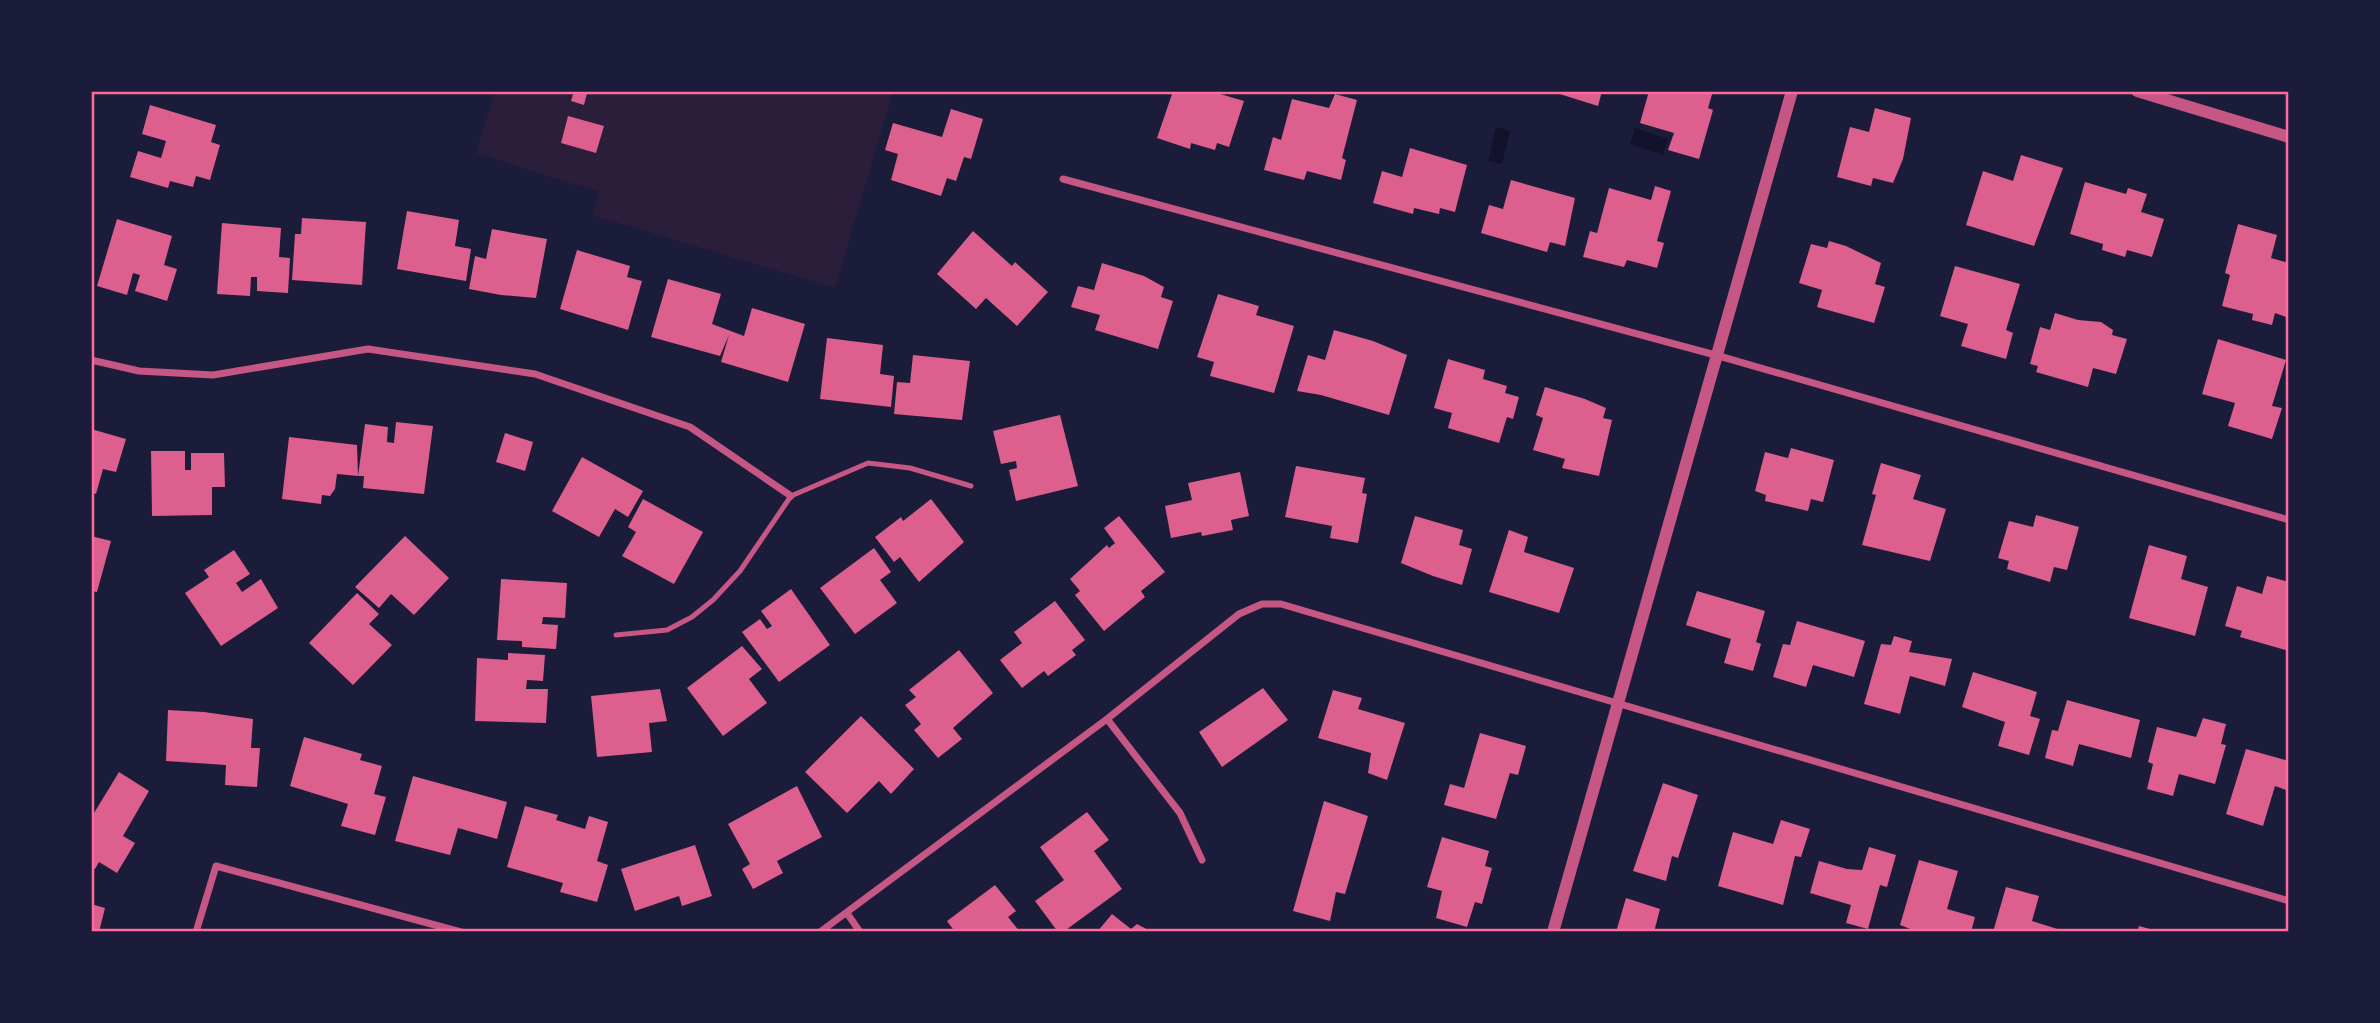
<svg xmlns="http://www.w3.org/2000/svg" width="2380" height="1023" viewBox="0 0 2380 1023" font-family="Cabin,sans-serif">
	<style>
		.green { fill: #2a1e3b }
		.water { fill: #12122b }
		.building { fill: #dd5f8e }
		.lines { fill: none; stroke-linecap: round; stroke-linejoin: round }
		.service { stroke: #c65784; stroke-width: 5 }
		.minor { stroke: #c65784; stroke-width: 7 }
		.tertiary { stroke: #c65784; stroke-width: 12 }
		.neatline { fill: none; stroke: #ff6b9d; stroke-width: 2.5 }
	</style>
	<rect width="100%" height="100%" fill="#1b1b3a"/>
	<path class="green" d="M495 91H893L835 288 592 215 599 192 476 153Z"/>
	<path class="water" d="M1496 127 1510 131 1502 164 1488 161Z
		M1635 128 1668 139 1663 155 1630 144Z"/>
	<path class="building" d="M574 91 587 93 584 105 571 101Z
		M1173 91H1210L1244 101 1229 147 1217 143 1215 150 1191 143 1190 149 1157 138Z
		M1550 91H1602L1598 106Z
		M1649 91H1713L1708 108 1713 110 1699 159 1668 150 1674 133 1640 123Z
		M1335 94 1357 100 1342 158 1346 160 1341 180 1307 171 1304 180 1264 170 1273 137 1281 140 1292 99 1329 108Z
		M150 105 216 125 211 142 220 145 210 180 196 176 193 187 170 181 168 188 130 177 138 151 161 158 166 141 142 134Z
		M1875 108 1911 118 1903 159 1893 183 1873 178 1871 186 1837 177 1850 127 1869 132Z
		M951 109 983 119 971 159 964 157 956 181 947 178 941 196 891 180 898 154 885 150 893 123 942 137Z
		M568 116 604 126 596 153 561 143Z
		M1410 148 1467 165 1455 212 1440 208 1439 214 1414 208 1413 214 1373 203 1382 171 1402 177Z
		M2021 155 2063 168 2034 246 1966 225 1983 171 2013 181Z
		M1511 180 1575 198 1565 246 1550 242 1547 252 1481 233 1489 205 1503 209Z
		M2085 182 2126 194 2128 188 2147 194 2141 212 2164 219 2152 257 2127 250 2125 257 2102 250 2103 244 2070 234Z
		M1655 186 1671 191 1657 241 1664 243 1657 268 1627 260 1624 267 1583 257 1590 231 1597 233 1609 188 1651 200Z
		M407 211 459 220 455 246 471 249 466 281 397 269Z
		M302 218 366 222 362 285 292 280 295 234H301Z
		M117 219 172 236 164 265 177 269 167 301 135 291 140 275 133 273 127 295 97 286Z
		M222 223 281 228 279 257 290 258 288 293 257 291V277H251L250 296 217 294Z
		M2238 224 2277 235 2271 258 2289 263V306L2286 317 2275 313 2272 325 2252 320 2253 314 2222 306 2230 275 2225 273Z
		M492 229 547 239 536 298 501 295 469 289 475 256 486 259Z
		M973 231 1012 266 1015 262 1048 292 1017 326 986 298 976 309 937 274Z
		M1829 241 1846 246 1881 263 1875 284 1885 287 1874 323 1817 307 1822 290 1799 283 1811 244 1827 248Z
		M577 250 630 266 627 277 642 281 628 330 560 309Z
		M1102 263 1144 276 1164 287 1161 297 1173 301 1158 349 1095 330 1100 315 1071 307 1078 286 1094 290Z
		M1955 266 2020 284 2006 330 2013 333 2006 359 1961 346 1968 324 1940 316Z
		M668 279 721 294 712 324 744 336 752 308 805 324 788 382 721 362 729 335 720 356 651 337Z
		M1218 294 1259 306 1256 315 1294 326 1274 393 1210 376 1214 362 1197 357Z
		M2055 313 2078 320 2101 322 2113 330 2112 335 2127 339 2116 374 2093 368 2088 387 2036 372 2038 366 2030 364 2040 327 2050 330Z
		M1334 330 1373 341 1407 355 1389 415 1321 395 1297 391 1308 355 1325 360Z
		M827 338 883 345 880 374 894 376 891 407 820 399Z
		M2218 339 2286 360 2272 406 2282 408 2272 439 2228 426 2235 403 2202 394Z
		M913 355 970 361 962 420 894 414 897 382 910 383Z
		M1448 359 1485 370 1483 379 1507 386 1505 393 1519 397 1513 419 1507 417 1499 443 1448 428 1452 413 1434 408Z
		M1545 387 1585 399 1606 408 1603 418 1612 420 1599 476 1562 468 1565 459 1533 450 1543 418 1536 415Z
		M1060 415 1078 486 1016 501 1009 470 1017 468 1016 461 1001 464 993 431Z
		M396 422 433 426 424 494 363 488 364 476H358L365 424 388 427 387 442 394 443Z
		M91 429 126 439 116 472 103 469 96 494 91 492Z
		M505 433 533 442 525 471 496 462Z
		M289 437 357 445 358 476 337 474 335 489 330 496 322 495 321 504 282 499Z
		M1791 448 1834 460 1823 502 1811 499 1808 511 1765 501 1766 495 1755 491 1765 452 1788 458Z
		M151 451H185V470H191V453H224L225 487H212V515L152 516Z
		M582 457 643 491 628 517 615 509 599 537 552 511Z
		M1881 463 1921 475 1913 499 1946 509 1930 561 1862 545 1876 495 1872 494Z
		M1296 466 1365 478 1362 493 1367 494 1358 543 1330 538 1332 526 1285 517Z
		M1240 472 1249 516 1231 520 1233 530 1202 536 1201 532 1171 538 1165 506 1192 500 1188 483Z
		M643 499 703 532 674 584 622 556 636 532 628 527Z
		M931 499 964 542 919 582 900 557 894 562 875 537 901 517 903 521Z
		M2036 515 2079 527 2067 570 2054 567 2050 582 2007 569 2009 561 1998 558 2009 521 2033 527Z
		M1119 516 1165 572 1141 591 1145 597 1104 631 1075 595 1080 591 1070 579 1107 545 1109 548 1115 543 1104 528Z
		M1415 516 1463 530 1459 545 1472 549 1462 585 1433 576 1401 563Z
		M1509 530 1528 537 1524 552 1574 568 1559 613 1489 592Z
		M91 536 111 541 97 592 91 591Z
		M405 536 449 578 414 615 391 594 379 608 355 587Z
		M2149 545 2187 556 2181 579 2208 587 2195 636 2129 618Z
		M874 548 891 572 880 580 897 603 855 634 820 588Z
		M234 550 250 574 236 583 242 592 261 579 278 608 221 646 185 593 209 577 204 570Z
		M2267 576 2289 582V651L2240 637 2242 631 2225 626 2237 586 2262 594Z
		M501 579 567 583 565 618 543 617 542 624 558 625 556 649 522 647V641L497 640Z
		M791 589 830 645 779 682 742 632 760 619 767 629 772 626 761 611Z
		M1697 591 1765 611 1756 642 1761 644 1753 671 1724 663 1731 639 1686 625Z
		M357 593 379 614 369 624 392 645 353 685 309 643Z
		M1055 601 1085 640 1072 650 1076 655 1048 676 1044 671 1022 688 1000 660 1022 643 1014 632Z
		M1797 621 1865 641 1854 677 1813 665 1806 687 1773 677 1783 644 1790 645Z
		M1894 636 1912 641 1909 652 1952 659 1945 686 1910 676 1900 714 1864 704 1881 644 1891 645Z
		M742 646 762 669 749 679 767 703 723 736 687 688Z
		M959 650 993 693 953 728 962 739 938 758 914 730 921 724 905 705 916 697 909 690Z
		M508 653 545 655 543 681 527 680 526 689H548L546 723 475 721 477 658 508 660Z
		M1973 672 2037 692 2030 716 2040 719 2029 755 1998 746 2005 722 1962 707Z
		M1263 688 1288 720 1222 767 1199 732Z
		M660 689 667 721 649 723 652 752 597 757 591 696Z
		M1333 690 1362 698 1358 709 1405 723 1387 780 1368 773 1371 753 1318 738Z
		M2067 700 2140 720 2131 758 2079 744 2073 766 2045 758 2052 730 2058 731Z
		M168 710 204 712 253 719 251 748H260L257 787 225 785 226 765 166 761Z
		M861 716 914 769 891 794 879 781 847 813 805 772Z
		M2203 718 2226 724 2221 744 2226 745 2215 784 2179 774 2173 796 2147 789 2153 764 2148 762 2157 727 2196 737Z
		M1480 733 1526 746 1518 775 1510 773 1496 819 1444 805 1450 784 1464 788Z
		M304 737 362 754 360 760 382 766 374 794 386 797 375 835 341 826 348 804 290 786Z
		M2246 749 2289 761V791L2275 786 2263 826 2226 814Z
		M119 772 149 791 123 836 135 843 117 873 99 862 95 869 91 867V818Z
		M413 776 507 802 497 839 458 828 450 855 395 841Z
		M1663 783 1698 795 1678 858 1672 856 1666 881 1633 871Z
		M797 786 822 837 777 861 783 873 753 889 742 869 750 864 728 824Z
		M1324 801 1368 816 1345 894 1336 892 1330 921 1293 911Z
		M525 806 558 815 556 820 585 829 589 816 608 822 597 861 608 865 597 902 560 892 563 883 507 867Z
		M1087 812 1109 840 1094 851 1122 889 1063 932H1058L1035 901 1064 880 1040 847Z
		M1781 820 1810 829 1801 857 1795 856 1783 905 1718 886 1733 832 1773 844Z
		M1442 837 1489 851 1485 866 1492 868 1482 904 1475 902 1467 927 1436 918 1442 891 1427 887Z
		M695 845 712 896 682 906 679 896 635 911 621 869Z
		M1869 847 1896 855 1887 887 1880 885 1868 929 1846 923 1851 905 1810 893 1819 861 1847 869 1862 870Z
		M1919 860 1958 871 1947 909 1975 917 1971 932H1918L1900 925Z
		M995 885 1016 911 1008 917 1020 932H955L947 921Z
		M2006 887 2039 896 2032 921 2067 932H1993Z
		M1626 898 1660 909 1654 932H1616Z
		M91 904 105 908 99 932H91Z
		M1112 914 1131 929 1137 924 1152 932H1097Z
		M2139 926 2157 931V932H2137Z"/>
	<g class="lines">
		<path class="service" d="M616 635 667 630 692 617 713 600 740 571 791 496 868 463 910 468 971 486"/>
		<path class="minor" d="M1063 179 1719 356 2289 520
			M91 360 139 371 213 375 368 349 535 374 690 427 791 496
			M1107 719 1180 813 1202 860
			M847 913 860 932
			M196 932 216 866 461 932
			M820 932 1107 719 1239 614 1262 604H1281L2289 901"/>
		<path class="tertiary" d="M2137 91 2289 137
			M1553 932C1631 651 1714 372 1792 91"/>
	</g>
	<rect width="2380" height="1023" fill="none" stroke="#1b1b3a" stroke-width="186"/>
	<rect x="93" y="93" width="2194" height="837" class="neatline"/>
</svg>
